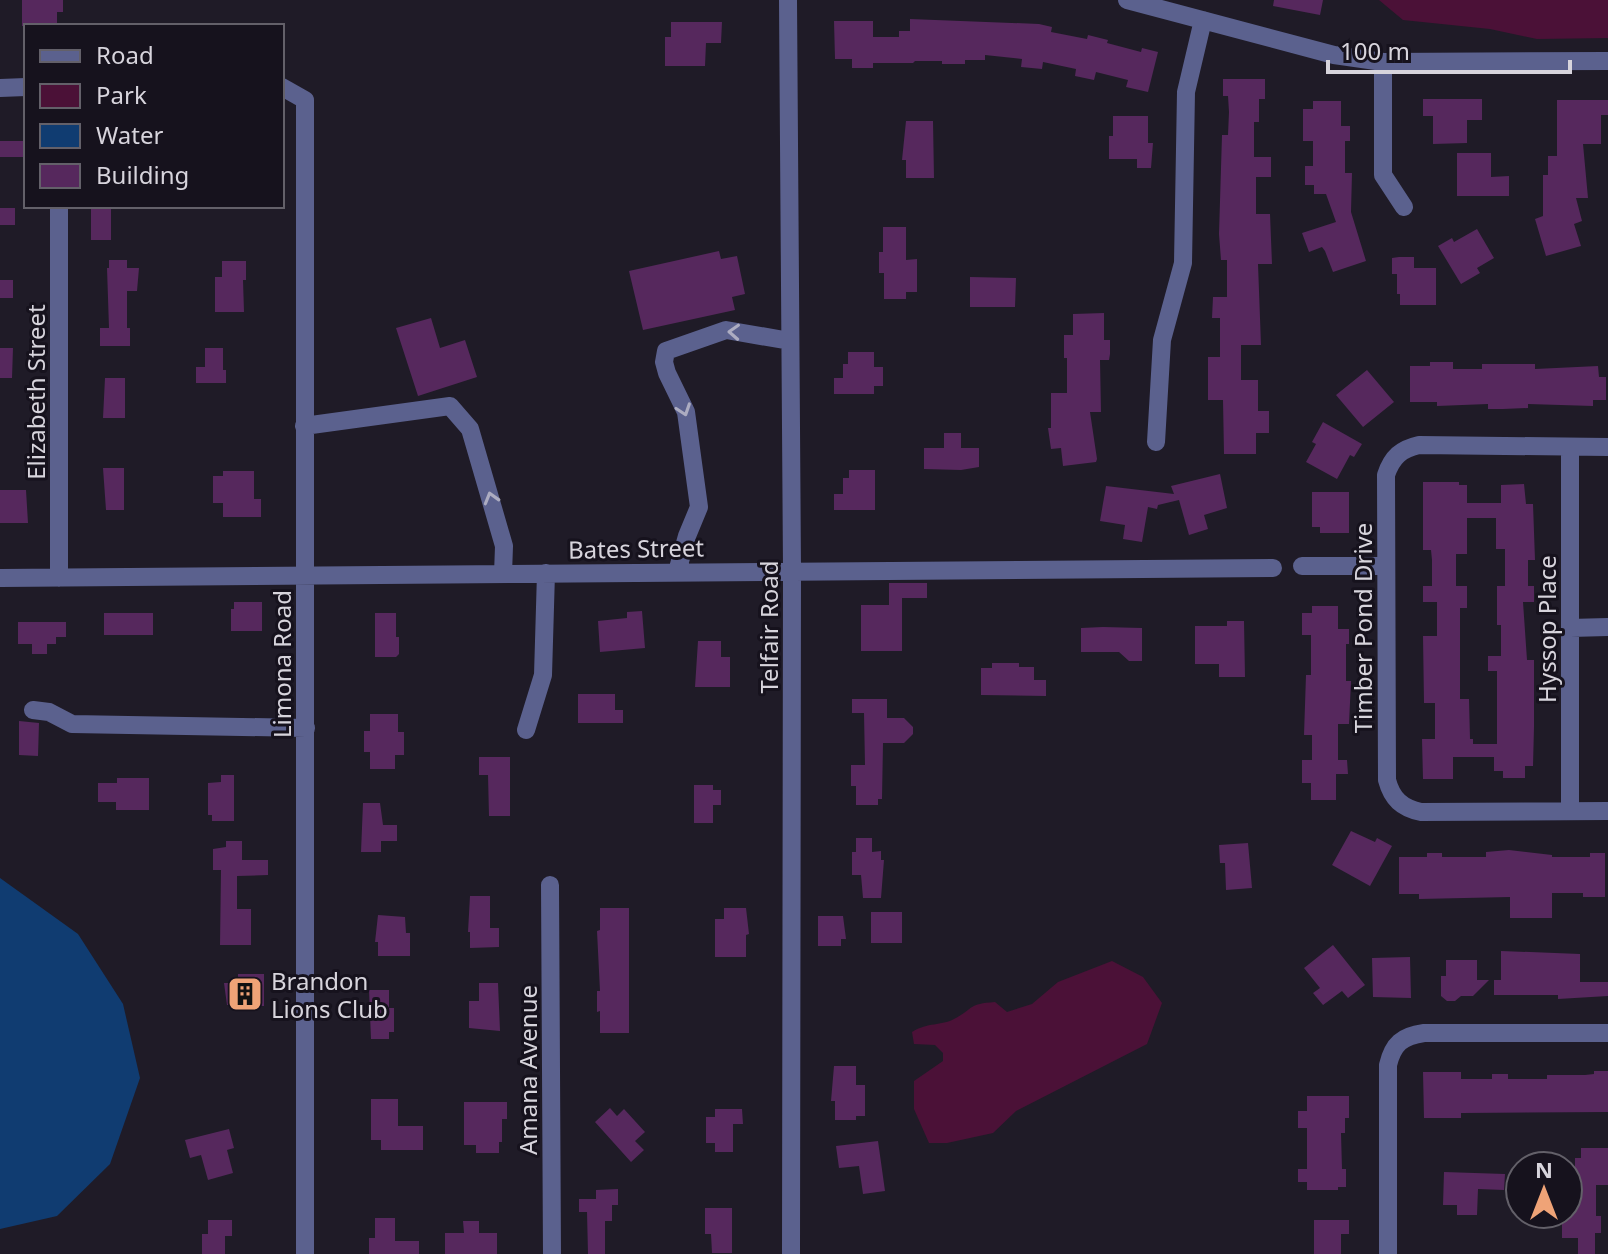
<svg xmlns="http://www.w3.org/2000/svg" width="1608" height="1254" viewBox="0 0 1608 1254" font-family="'Noto Sans',sans-serif">
	<style>
		.green { fill: #4b1137 }
		.water { fill: #103c71 }
		.building { fill: #56285d; fill-rule: evenodd }
		.lines { fill: none; stroke-linecap: round; stroke-linejoin: round }
		.minor { stroke: #5b618e; stroke-width: 18 }
		.oneway { stroke: #acacc1 }
		.labels { text-anchor: middle; dominant-baseline: central; stroke-width: 6; stroke-linejoin: round; paint-order: stroke }
		.street-label { font-size: 24px; fill: #d7d4dc; stroke: #16121d }
		.poi-label { font-size: 24px; fill: #d7d4dc; stroke: #16121d; text-anchor: start }
	</style>
	<rect width="100%" height="100%" fill="#1f1b27"/>
	<path class="green" d="M1379 0H1608V38L1537 39 1490 29 1403 20Z
		M1112 961 1143 977 1162 1003 1147 1044 1016 1111 993 1133 947 1143H929L914 1109V1081L943 1061V1053L935 1045 914 1044 912 1032C928 1022 941 1026 954 1019 975 1008 967 1004 995 1002L1007 1012 1032 1004 1058 982Z"/>
	<path class="water" d="M0 878 78 934 123 1004 140 1078 110 1164 57 1216 0 1229Z"/>
	<path class="building" d="M22 0H63V12H57V26H22Z
		M1274 0H1323L1320 15 1273 6Z
		M910 19 1039 24 1052 27 1051 32 1087 39 1088 35 1108 40 1107 43 1141 52 1142 48 1158 52 1148 92 1126 87 1128 80 1096 72 1094 80 1075 76 1076 69 1043 62 1042 69 1021 67 1022 59 985 55V60H965V64H942V61H915L913 63H873V68H852V59H835L834 21H873V37H899V31H910Z
		M671 22H722L721 43H706L705 66H665V37H671Z
		M1223 79H1265V99H1259V122H1254V157H1271V177H1256V214H1270L1272 264H1258L1261 345H1241V380H1258V411H1269V433H1256V454H1224L1223 400H1208V357H1220V318H1212L1213 297H1227V260H1221L1219 234 1222 135H1228L1229 112 1228 96H1223Z
		M1423 99H1482V120H1467V143L1433 144V116H1423Z
		M1557 100H1608V115H1601V144H1583L1588 198H1576L1582 221 1574 224 1581 246 1546 256 1535 219 1543 216V175H1548V156H1557Z
		M1313 101H1341V126H1350V141H1345V173H1352L1351 212 1366 261 1333 272 1325 251 1322 247 1309 252 1302 233 1336 222 1326 194H1314V185H1305V166H1313V141H1303V109H1313Z
		M1113 116H1148V143H1153L1151 168H1137V159H1109V136H1113Z
		M906 121H933L934 178H906V160H902Z
		M0 141H23V157H0Z
		M1457 153H1491V177L1509 176V196H1457Z
		M91 206H111V240H91Z
		M0 208H15V225H0Z
		M883 227H906V260L917 259V292H906V299H884V273H879V252H883Z
		M1477 229 1494 258 1477 268 1480 273 1461 284 1438 246 1452 238 1454 242Z
		M719 251 721 259 737 256 745 294 732 297 735 310 643 330 629 271Z
		M1399 257H1414V268H1436V305H1400V294H1397V274H1392V258Z
		M109 260H127V268H139L137 291H127V328H130V346H100V328H109L107 268H109Z
		M222 261H246V280H243L244 312H215V277H222Z
		M970 277 1016 278 1015 307H970Z
		M0 280H13V298H0Z
		M1104 313V340H1110V354L1109 360H1100L1101 412H1090L1097 459 1096 462 1063 466 1061 448 1051 449 1048 428H1051V393H1067V358H1064V335H1073V314Z
		M431 318 440 348 465 340 477 377 418 396 396 328Z
		M0 348H13L12 378H0Z
		M205 348H223V370H226V383H196V367H205Z
		M848 352H874V367H883V386H874V394H834V378H843V364H848Z
		M1430 362H1453V369H1482V364H1535V369L1598 366 1599 377H1606V400H1593V406L1528 404V408L1503 409H1488V404L1437 406V402H1410V366H1430Z
		M1367 370 1394 402 1363 427 1336 395Z
		M105 378H125V418H103Z
		M1323 422 1362 444 1354 457 1350 455 1337 479 1306 462 1316 444 1312 442Z
		M944 433H961V448H979V467L961 470 924 469V448H944Z
		M103 468H124V510H106Z
		M849 470H875V510H834V494H843V478H849Z
		M223 471H254V499H261V517H223V503H213V476H223Z
		M1220 474 1227 508 1204 515 1208 529 1189 535 1179 500 1158 505 1157 509 1148 507 1142 542 1123 539 1125 525 1100 521 1106 486 1174 494 1171 486Z
		M1423 482H1459V485H1467V503H1501V485L1524 484 1526 504H1533L1535 560H1528V586H1534V602H1523L1527 660H1534V727L1533 766H1525V778H1503V771H1494V757H1453V779H1423L1422 739H1435V703H1424L1423 636H1437V602H1423V586H1432V560L1431 550H1423ZM1467 518H1496V549H1505V586H1497V625H1501V656H1488V671H1497V744H1473V739H1470L1469 699H1460V608H1467V586H1456V554H1467Z
		M0 490H26L28 523H0Z
		M1312 492H1349V533H1320V527H1312Z
		M889 583H927V598H902V651H861V605H889Z
		M234 602H262V631H231V609H234Z
		M1312 606H1338V629H1349V644H1346V681H1351L1349 724H1338V760H1347L1348 774H1336V800H1311V783H1302V760H1312V735H1304L1306 675H1311V635H1302V613H1312Z
		M642 611 645 648 600 652 598 621 627 618V612Z
		M104 613H153V635H104Z
		M375 613H396V637H399V654L396 657H375Z
		M1227 621H1244L1245 677H1219V664H1195V626H1227Z
		M18 622H66V637H56V644H47V654H32V644H18Z
		M1103 627 1142 628V661H1129L1119 652H1081V628Z
		M698 641H721V657H730V687H695Z
		M992 663H1019V667H1034V680H1046V696L981 695V668H992Z
		M578 694H615V710H623V723H578Z
		M852 699H887V718H904L913 727V734L904 743H883L882 799H878V805H856V786H851V765H865L864 713H852Z
		M370 714H398V732H404V755H395V769H370V752H364V731H370Z
		M19 721 39 723 38 756 19 755Z
		M479 757H510V816H489L488 775H479Z
		M221 775H234V821H212V815H208V783L221 782Z
		M117 778H149V810H116V802H98V783H117Z
		M694 785H713V790H721V805H713V823H694Z
		M363 803H380L383 825H397V841H381V852H361Z
		M1351 831 1375 842 1377 838 1392 846 1370 886 1332 865Z
		M856 838H872V852L881 851V860H884L881 898H863L861 875H852V852H856Z
		M226 841H242V860H268V875L237 876V909H251V945H220L221 870H213V849L226 847Z
		M1248 843 1252 888 1226 890 1225 863H1220L1219 845Z
		M1509 850 1552 855V857H1590V853H1605V897H1583V893H1552V918H1510V897L1419 899V894H1399V857H1427V853H1442V857H1486V852Z
		M470 896H490V928H499V947L470 948V932H468Z
		M600 908H629V1033H600V1011L597 1012V991H600L597 931 600 930Z
		M724 908H746L749 934 746 935V957H715V919H724Z
		M871 912H902V943H871Z
		M378 915 405 917 406 933H410V956H378V942H375Z
		M818 916H843L846 939H841V946H818Z
		M1333 945 1365 985 1348 998 1342 991 1323 1005 1313 993 1320 988 1304 968Z
		M1501 951 1580 954V982H1608V996L1558 999V995H1494V980H1501Z
		M1410 957 1411 998 1373 997 1372 958Z
		M1446 960H1477V980H1489L1473 996H1461L1455 1001H1447L1441 996V976H1446Z
		M238 974H264V1006L227 1005 224 983H238Z
		M479 983H498L500 1031 469 1028V1001H479Z
		M369 990H389V1008H394V1032H389V1039H371Z
		M834 1066H856V1085H865V1116H856V1120H835V1101H831Z
		M1594 1071H1608V1112L1461 1113V1118H1424L1423 1072H1461V1079H1492V1074H1508V1079H1547V1075H1585L1594 1074Z
		M1307 1096H1349V1118H1345V1133H1341L1342 1169H1346V1187H1338V1190H1307V1182H1298V1169H1307V1128H1298V1111H1307Z
		M371 1099H398V1126H423V1150H381V1140H371Z
		M464 1102H507V1119H502V1142H499V1153H476V1145H464Z
		M610 1108 617 1116 624 1109 645 1132 635 1141 644 1150 631 1162 595 1122Z
		M715 1109H742L743 1124H733V1152H715V1143H706V1117H715Z
		M229 1129 234 1148 227 1150 233 1173 208 1180 201 1155 190 1158 185 1140Z
		M878 1141 885 1191 863 1194 859 1166 839 1168 836 1146Z
		M1581 1148H1608V1185H1596V1216H1601V1233H1595V1254H1578V1238H1562V1214H1568V1198H1575V1158H1581Z
		M1444 1172 1505 1174 1504 1190 1478 1189 1477 1215H1457V1205H1443Z
		M618 1189V1205H612V1221H605V1254H588L587 1212H579V1199H596V1190Z
		M705 1208H732V1253H712L711 1234H705Z
		M375 1218H395V1241H419V1254H369V1238H375Z
		M208 1220H232V1236H225V1254H202V1234H208Z
		M1314 1220H1349V1234H1341V1254H1314Z
		M463 1221H479V1233H497V1254H445V1233H464Z"/>
	<g class="lines">
		<path class="minor" d="M788 0 792 570 791 1254
			M1127 0 1334 55 1383 62 1608 61
			M1383 62V175L1404 207
			M282 87 305 100V1254
			M0 88 26 87
			M304 426 450 406 470 429 504 546 503 574
			M1156 442 1162 340 1183 263 1186 92 1203 20
			M1570 447V811
			M1608 447 1419 445C1401 449 1392 457 1386 475L1387 780C1392 799 1402 808 1421 812L1608 811
			M1302 566H1385
			M677 572 687 536 699 507 686 412 667 373 664 362 666 351 726 330 790 341
			M0 578 1273 568
			M59 578V206
			M1570 628 1608 627
			M33 710 49 712 72 724 306 728
			M526 730 543 675 546 573
			M550 885 552 1254
			M1388 1254V1065C1393 1044 1402 1036 1424 1033H1608"/>
	</g>
	<defs><path id="oneway-chevron" d="M-2-3.5L2.5 0L-2 3.5" fill="none" stroke-width="1.6" stroke-linecap="round" stroke-linejoin="round" transform="scale(2)"/></defs>
	<g class="oneway">
		<use href="#oneway-chevron" transform="translate(734 332) rotate(-177)"/>
		<use href="#oneway-chevron" transform="translate(684 410) rotate(71)"/>
		<use href="#oneway-chevron" transform="translate(491 498) rotate(-106)"/>
	</g>
	<defs>
		<symbol id="building-square" viewBox="-11 -11 22 22"><rect x="-9" y="-9" width="18" height="18" rx="4" fill="#efa377" stroke="#16121d"/><path d="M-4-6H4V6H1V3H-1V6H-4ZM-2.5-4.3h1.7v1.8h-1.7ZM.8-4.3h1.7v1.8H.8ZM-2.5-1h1.7V.8h-1.7ZM.8-1h1.7V.8H.8Z" fill="#111"/></symbol>
	</defs>
	<g fill-rule="evenodd">
		<use href="#building-square" x="225" y="974" width="40" height="40"/>
	</g>
	<g class="labels">
		<g class="street-label">
			<text transform="translate(35 392) rotate(-90)">Elizabeth Street</text>
			<text transform="translate(636 548) rotate(-1)">Bates Street</text>
			<text transform="translate(768 627) rotate(-90)">Telfair Road</text>
			<text transform="translate(1362 628) rotate(-90)">Timber Pond Drive</text>
			<text transform="translate(1546 629) rotate(-90)">Hyssop Place</text>
			<text transform="translate(281 664) rotate(-90)">Limona Road</text>
			<text transform="translate(527 1070) rotate(-90)">Amana Avenue</text>
		</g>
		<g class="poi-label">
			<text x="271" y="980">Brandon<tspan x="271" dy="28">Lions Club</tspan></text>
		</g>
	</g>
	<rect x="24" y="24" width="260" height="184" fill="#16121d" stroke="#636069" stroke-width="2"/>
	<rect x="40" y="50" width="40" height="12" fill="#5b618e" stroke="#636069" stroke-width="2"/>
	<text x="96" y="64" font-size="24" fill="#d7d4dc">Road</text>
	<rect x="40" y="84" width="40" height="24" fill="#4b1137" stroke="#636069" stroke-width="2"/>
	<text x="96" y="104" font-size="24" fill="#d7d4dc">Park</text>
	<rect x="40" y="124" width="40" height="24" fill="#103c71" stroke="#636069" stroke-width="2"/>
	<text x="96" y="144" font-size="24" fill="#d7d4dc">Water</text>
	<rect x="40" y="164" width="40" height="24" fill="#56285d" stroke="#636069" stroke-width="2"/>
	<text x="96" y="184" font-size="24" fill="#d7d4dc">Building</text>
	<g transform="translate(1544 1190)"><circle r="38" fill="#16121d" stroke="#636069" stroke-width="2"/>
	<path d="M0-6L14 30L0 20L-14 30Z" fill="#efa377"/>
	<text y="-12" font-size="22" font-weight="bold" text-anchor="middle" fill="#d7d4dc">N</text>
	</g>
	<path d="M1328 60v12h242v-12" fill="none" stroke="#d7d4dc" stroke-width="4"/>
	<text x="1340" y="60" font-size="24" fill="#d7d4dc" stroke="#16121d" stroke-width="6" paint-order="stroke">100 m</text>
</svg>
